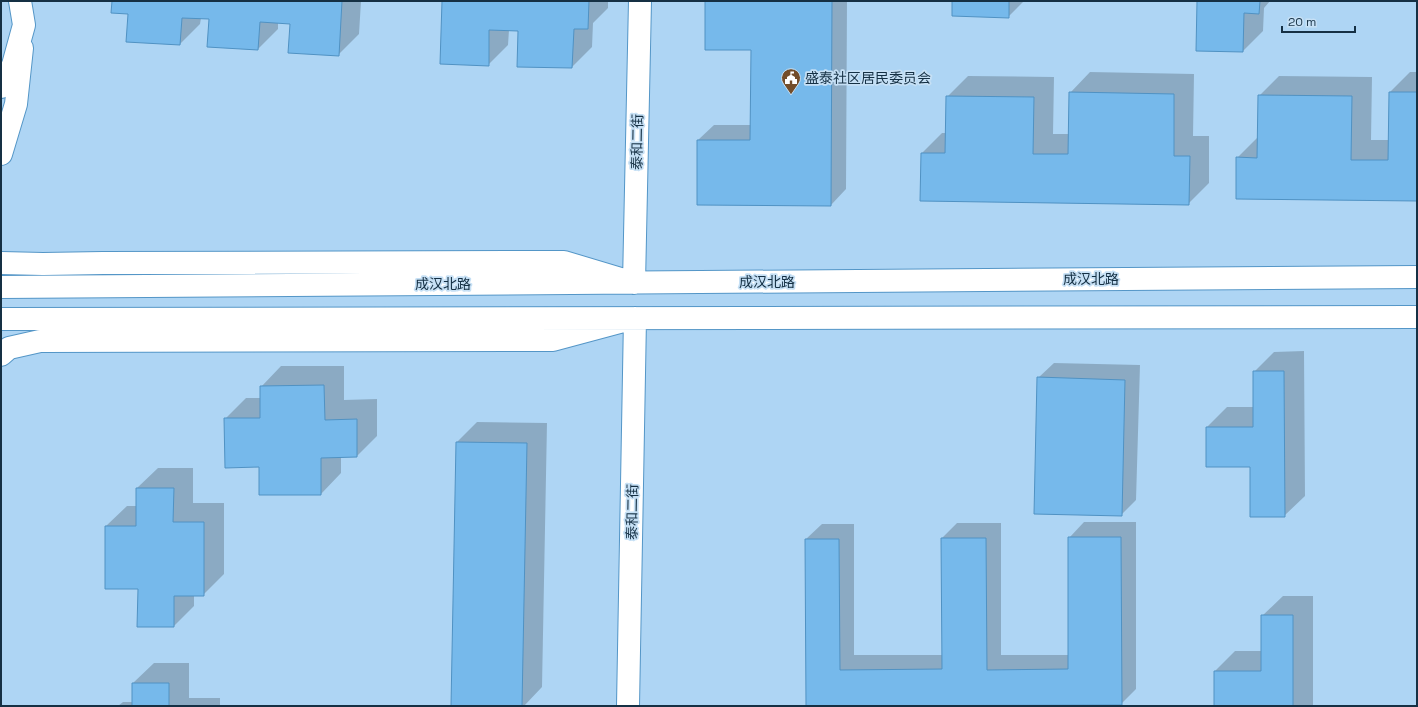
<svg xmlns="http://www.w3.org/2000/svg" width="1418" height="707" viewBox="0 0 1418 707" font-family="'Space Grotesk','Noto Sans SC',sans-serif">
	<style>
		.shadow { fill: #0003 }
		.building { fill: #76b9eb; stroke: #5092c3 }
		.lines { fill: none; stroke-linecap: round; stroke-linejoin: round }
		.secondary-casing { stroke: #5496c7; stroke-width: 24 }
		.primary-casing { stroke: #5496c7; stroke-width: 24 }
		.secondary { stroke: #fff; stroke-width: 22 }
		.primary { stroke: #fff; stroke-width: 22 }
		.labels { text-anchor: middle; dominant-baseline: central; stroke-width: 3.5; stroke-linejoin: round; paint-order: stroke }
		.poi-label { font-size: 14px; fill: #153044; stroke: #c6e0f5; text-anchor: start }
		.street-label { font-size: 14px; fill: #153044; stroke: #c6e0f5 }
	</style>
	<rect width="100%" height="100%" fill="#aed5f4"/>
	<path class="shadow" d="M113 1H361L359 34 338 55 291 23 278 22V29L258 49 210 19 201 18 200 24 180 44 129 13Z
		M443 1H608V8L593 23 592 47 572 67 519 30H509L508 45 488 65Z
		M706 1H847L846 189 831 205 698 140 714 125H752V49Z
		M953 1H1024L1008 17Z
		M1198 1H1270L1264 8 1263 31 1243 51Z
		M1090 72 1194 74 1193 136H1209V183L1188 204 922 153 942 133H947V97L968 76 1054 77 1053 134H1070V93Z
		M1410 72H1417V200L1237 158 1258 137 1259 96 1279 76 1372 77 1371 140H1389L1390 92Z
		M1304 351 1305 496 1284 516 1252 466 1207 427 1227 407H1254V372L1274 352Z
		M1054 363 1140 365 1136 500 1121 515 1038 378Z
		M281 366H344V400L377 399V436L357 456H341V473L321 494 260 466 225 419 246 398H261V387Z
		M477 422 547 423 542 687 524 706H452L457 442Z
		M158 468H193V503H224V574L203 595H194V606L174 626 139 588 106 526 127 506H137V488Z
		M1084 522H1136V689L1121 704 807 706 806 539 822 524H854V655H943L942 538 957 523H1001V655H1069V538Z
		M1283 596H1313V706H1215V671L1235 651H1262V616Z
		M154 663H189V698H220V706H118L123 702H133V683Z"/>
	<path class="building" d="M112 1H342L339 56 288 53 290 24 260 22 258 50 207 47 209 19 182 18 180 45 126 42 128 14 111 13Z
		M442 1H589L588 29H574L572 68 517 67 518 31 489 30V66L440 64Z
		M705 1H832L831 206 697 205V140H750L751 50H705Z
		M952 1H1009V18L952 16Z
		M1197 1H1260L1259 14 1244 13 1243 52 1196 51Z
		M1069 92 1174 94V156H1190L1189 205 920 201 921 153H945L946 96 1034 97 1033 154H1068Z
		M1389 92H1417V201L1236 199V157L1257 158 1258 95 1352 96 1351 160H1388Z
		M1253 371H1284L1285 517H1250V467H1206V427H1253Z
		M1037 377 1125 380 1122 516 1034 514Z
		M324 385 325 420 357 419V457L321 458V495H259V467L225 468 224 418H260V386Z
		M456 442 527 443 522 706H451Z
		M136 488H174L173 522H204V596H174V627H137L138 589H105V526H136Z
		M1068 537H1121L1122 705 806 706 805 539H839L840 670 942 669 941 538H986L987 670 1068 669Z
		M1261 615H1293V706H1214V671H1261Z
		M132 683H169V706H132Z"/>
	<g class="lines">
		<defs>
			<path id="secondary" d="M1 154 16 104 22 48
				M1 263 43 264 103 263 564 262 634 283 640 1
				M1 287 1417 277
				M1 319 1417 317
				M1 355 9 348 40 341 553 340 635 318 628 706"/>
			<path id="primary" d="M1 87 13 65 24 25 20 1"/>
		</defs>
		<use href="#secondary" class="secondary-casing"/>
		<use href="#primary" class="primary-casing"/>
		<use href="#secondary" class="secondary"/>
		<use href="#primary" class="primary"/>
	</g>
	<defs>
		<symbol id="civic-pin" viewBox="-11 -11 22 30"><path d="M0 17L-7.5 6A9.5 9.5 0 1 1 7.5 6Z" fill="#734d2a" stroke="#c6e0f5"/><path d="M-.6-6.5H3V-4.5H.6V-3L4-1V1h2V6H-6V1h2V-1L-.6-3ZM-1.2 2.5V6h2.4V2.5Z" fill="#fff"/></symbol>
	</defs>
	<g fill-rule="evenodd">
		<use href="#civic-pin" x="780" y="67" width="22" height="30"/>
	</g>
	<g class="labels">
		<g class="poi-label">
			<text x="805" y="78">盛泰社区居民委员会</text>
		</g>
		<g class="street-label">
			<text transform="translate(637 142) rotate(-89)">泰和二街</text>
			<text x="1091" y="279">成汉北路</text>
			<text x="767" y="282">成汉北路</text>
			<text x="443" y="284">成汉北路</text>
			<text transform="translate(632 512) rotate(-89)">泰和二街</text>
		</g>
	</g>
	<rect width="1418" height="707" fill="none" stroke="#153044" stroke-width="4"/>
	<path d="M1282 26v6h73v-6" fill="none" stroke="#153044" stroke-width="2"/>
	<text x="1288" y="26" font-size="12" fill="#153044" stroke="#c6e0f5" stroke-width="3" paint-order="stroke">20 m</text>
</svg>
